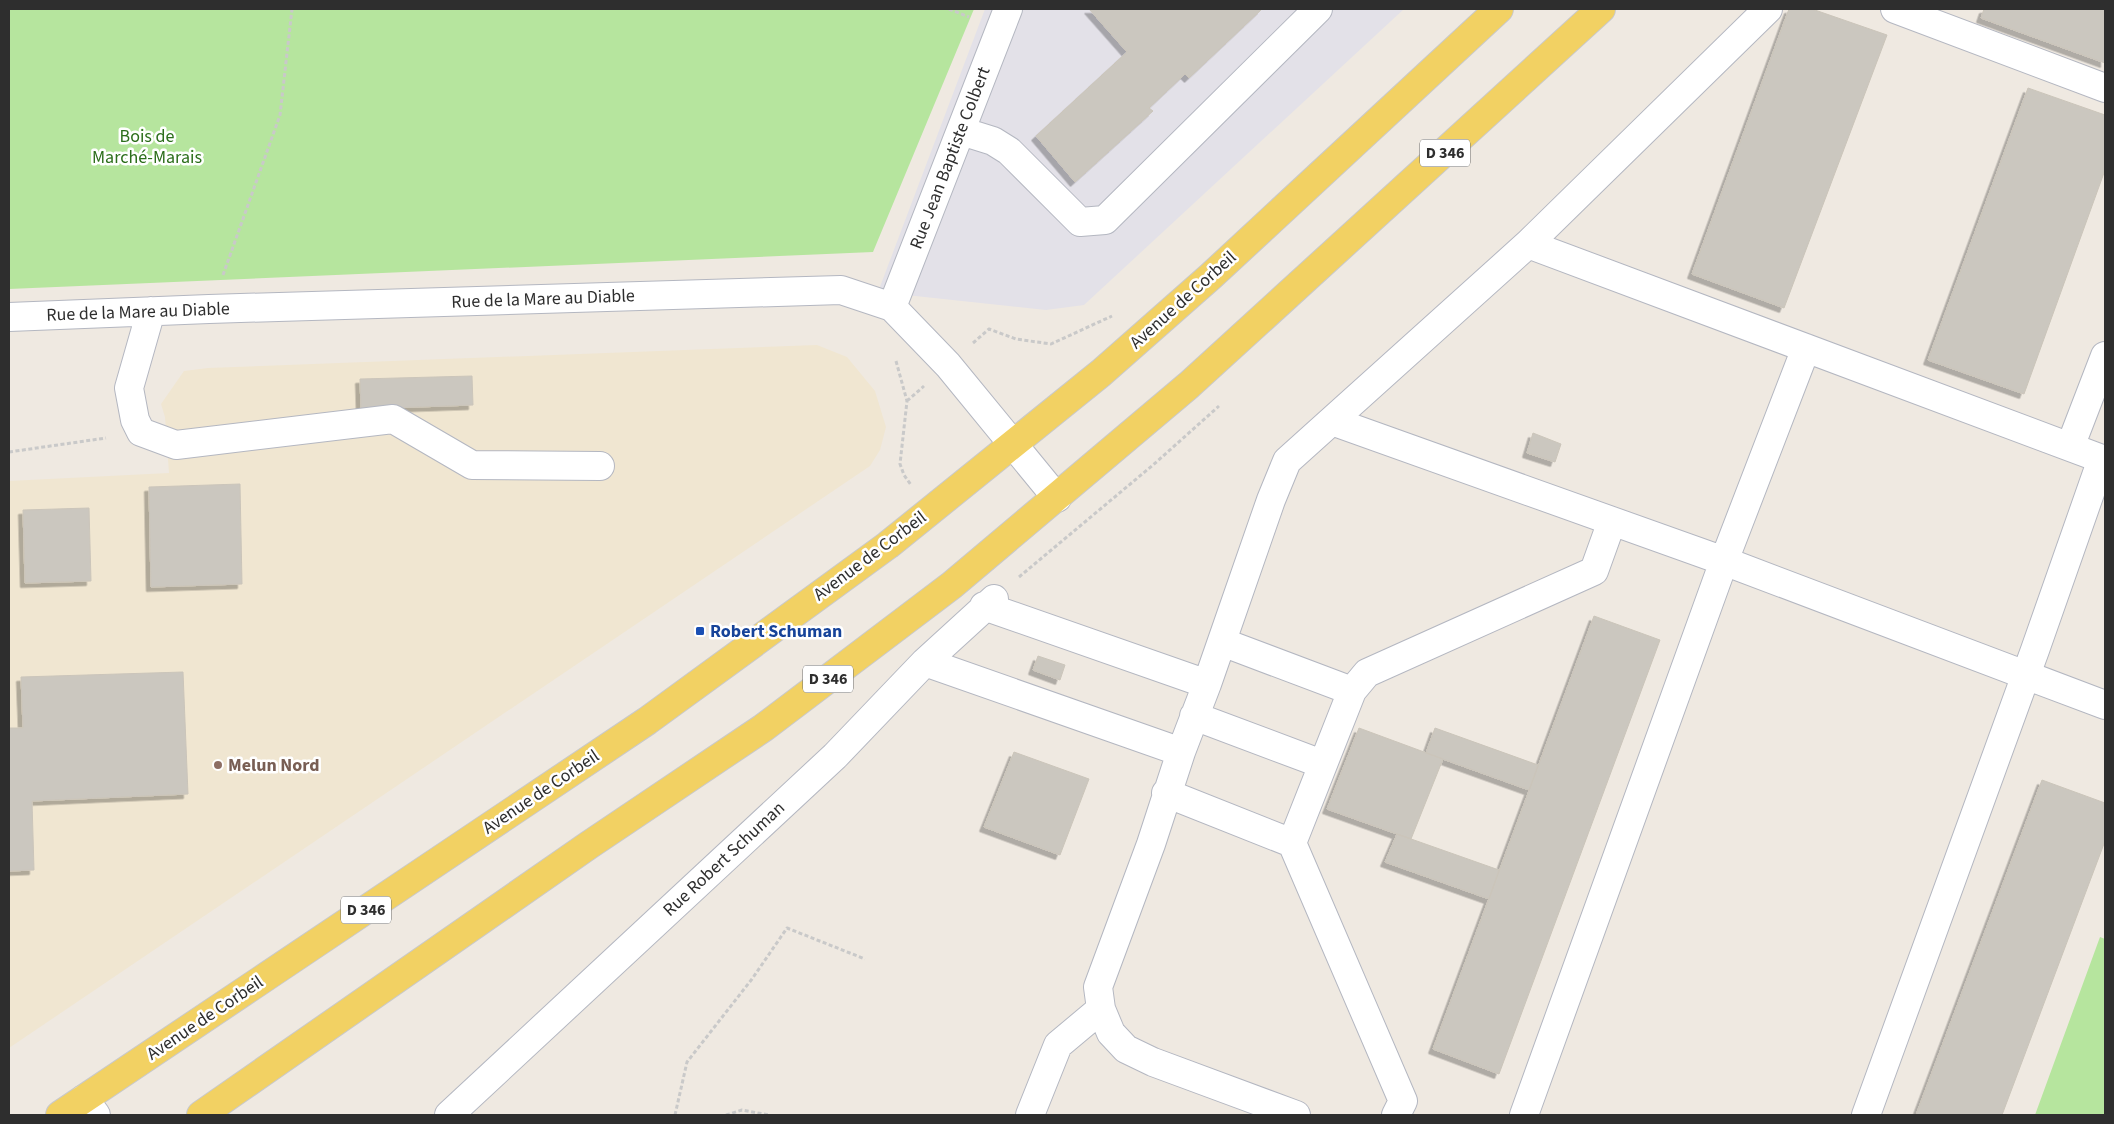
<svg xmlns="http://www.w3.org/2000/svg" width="2114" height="1124" viewBox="0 0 2114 1124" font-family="'Source Sans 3',sans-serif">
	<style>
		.industrial { fill: #e3e1e8 }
		.education { fill: #f0e6d1 }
		.green { fill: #b6e59e }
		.building { fill: #cbc7bf; stroke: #cbc5ba; filter: url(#shadow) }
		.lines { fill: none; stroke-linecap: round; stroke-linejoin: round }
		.minor-casing { stroke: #b4b7c1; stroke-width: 30 }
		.major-casing { stroke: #c9c9c9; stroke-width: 30 }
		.path { stroke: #c9c9c9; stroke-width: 3; stroke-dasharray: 4 2.5; stroke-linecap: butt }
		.minor { stroke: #fff; stroke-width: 28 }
		.major { stroke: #f2d163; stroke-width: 28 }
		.transit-dot { fill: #1a4fb4; stroke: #fff; stroke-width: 2 }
		.education-dot { fill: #8d6e63; stroke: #fff; stroke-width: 2 }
		.labels { text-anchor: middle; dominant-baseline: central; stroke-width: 5; stroke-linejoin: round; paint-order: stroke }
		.shield { fill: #fff; stroke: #6d6d6d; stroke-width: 1 }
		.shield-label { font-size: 16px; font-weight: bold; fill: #2e2e2e }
		.park-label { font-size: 18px; fill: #2c6e1b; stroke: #fff }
		.street-label { font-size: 18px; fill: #2e2e2e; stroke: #fff }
		.transit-label { font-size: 18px; font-weight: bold; fill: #164399; stroke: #fff; text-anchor: start }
		.education-label { font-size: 18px; font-weight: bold; fill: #785e54; stroke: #fff; text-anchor: start }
	</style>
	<defs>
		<filter id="shadow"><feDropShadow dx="-4.5" dy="4.5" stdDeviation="0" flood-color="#0004"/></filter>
	</defs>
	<rect width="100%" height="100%" fill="#efe9e1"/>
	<path class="industrial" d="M985 9H1404L1084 305 1046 310 878 292Z"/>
	<path class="education" d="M817 345 847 357 875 391 886 427 880 450 870 466 9 1048V481L169 473 165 417 161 404 184 371 208 368Z"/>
	<path class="green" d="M9 9H974L873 252 9 289Z
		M2100 937 2105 939V1115H2035Z"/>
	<path class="building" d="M1089 9H1262L1189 78 1185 74 1149 108 1153 111 1075 182 1036 136 1127 52Z
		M1789 9H1812L1887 35 1784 308 1692 274Z
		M1984 9H2105V63L1981 18Z
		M2028 88 2105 115V170L2024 394 1928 360Z
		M472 376 473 405 361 409 360 379Z
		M1533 433 1561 444 1555 462 1527 453Z
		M240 484 242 584 151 587 149 487Z
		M89 508 91 581 25 583 23 510Z
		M1594 616 1660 640 1499 1074 1433 1049Z
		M1038 656 1065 665 1060 680 1033 670Z
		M183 672 188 794 32 801 34 870 9 871V728H23L21 677Z
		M1359 728 1443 759 1411 839 1327 809Z
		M1435 728 1538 765 1529 790 1426 753Z
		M1014 752 1089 779 1060 855 984 827Z
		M2042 780 2105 803V841L2002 1115H1916Z
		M1397 834 1499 870 1489 899 1385 862Z"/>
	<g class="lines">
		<defs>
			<path id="minor" d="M1895 9 2105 88
				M961 131 993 141 1009 151 1080 222 1105 220 1318 9
				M1528 244 1768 9
				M892 307 1008 9
				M151 311 129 388 135 420 141 432 176 445 393 419 472 465 600 466
				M9 317 209 309 841 290 892 307 948 365 1057 498
				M1332 421 1724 561 2105 705
				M2070 447 2105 356
				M984 606 1207 684
				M1222 642 1352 691 1367 673 1594 571 1612 521
				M925 662 1181 752 1151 844 1098 987 1101 1009 1111 1033 1126 1049 1153 1062 1296 1115
				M1194 716 1322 764
				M1181 752 1207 684 1271 500 1287 461 1528 244 2102 459 2035 650 1866 1115
				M1166 793 1292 843 1403 1101 1396 1115
				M1292 843 1352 691
				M84 1099 96 1115
				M449 1115 835 756 925 662 994 599
				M1030 1115 1058 1045 1101 1009
				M1524 1115 1724 561 1806 348"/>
			<path id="major" d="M60 1115 647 721 888 545 1101 373 1211 276 1499 9
				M201 1115 589 845 763 728 952 585 1189 385 1601 9"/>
		</defs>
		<use href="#minor" class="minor-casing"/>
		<use href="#major" class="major-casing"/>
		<path class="path" d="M949 9 969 17
			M223 275 280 115 292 9
			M973 343 989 329 1016 339 1051 344 1112 316
			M896 361 907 401 900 464 904 475 911 485
			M907 401 924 386
			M9 452 106 438
			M1019 577 1153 465 1219 406
			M675 1115 687 1062 752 979 787 928 865 959
			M726 1115 742 1110 769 1115"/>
		<use href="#minor" class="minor"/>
		<use href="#major" class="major"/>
	</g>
	<rect class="transit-dot" x="695" y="626" width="10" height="10" rx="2.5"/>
	<circle class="education-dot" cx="218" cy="765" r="5"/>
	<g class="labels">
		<g class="shield">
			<rect x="1420" y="139.5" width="50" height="27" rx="4"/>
			<rect x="803" y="665.5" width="50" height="27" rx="4"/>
			<rect x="341" y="896.5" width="50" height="27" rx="4"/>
		</g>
		<g class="shield-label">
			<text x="1445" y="153">D 346</text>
			<text x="828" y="679">D 346</text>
			<text x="366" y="910">D 346</text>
		</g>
		<g class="park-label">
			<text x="147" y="136">Bois de<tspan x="147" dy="21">Marché-Marais</tspan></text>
		</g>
		<g class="street-label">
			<text transform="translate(950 158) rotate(-69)">Rue Jean Baptiste Colbert</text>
			<text transform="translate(543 299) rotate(-2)">Rue de la Mare au Diable</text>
			<text transform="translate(1183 300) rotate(-42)">Avenue de Corbeil</text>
			<text transform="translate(138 312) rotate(-2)">Rue de la Mare au Diable</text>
			<text transform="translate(870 556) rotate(-37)">Avenue de Corbeil</text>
			<text transform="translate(541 792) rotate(-34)">Avenue de Corbeil</text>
			<text transform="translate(724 859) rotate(-43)">Rue Robert Schuman</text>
			<text transform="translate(205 1018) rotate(-34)">Avenue de Corbeil</text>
		</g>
		<g class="transit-label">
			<text x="710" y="631">Robert Schuman</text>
		</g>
		<g class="education-label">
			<text x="228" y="765">Melun Nord</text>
		</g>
	</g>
	<rect width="2114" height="1124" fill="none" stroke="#2e2e2e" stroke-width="20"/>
</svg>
